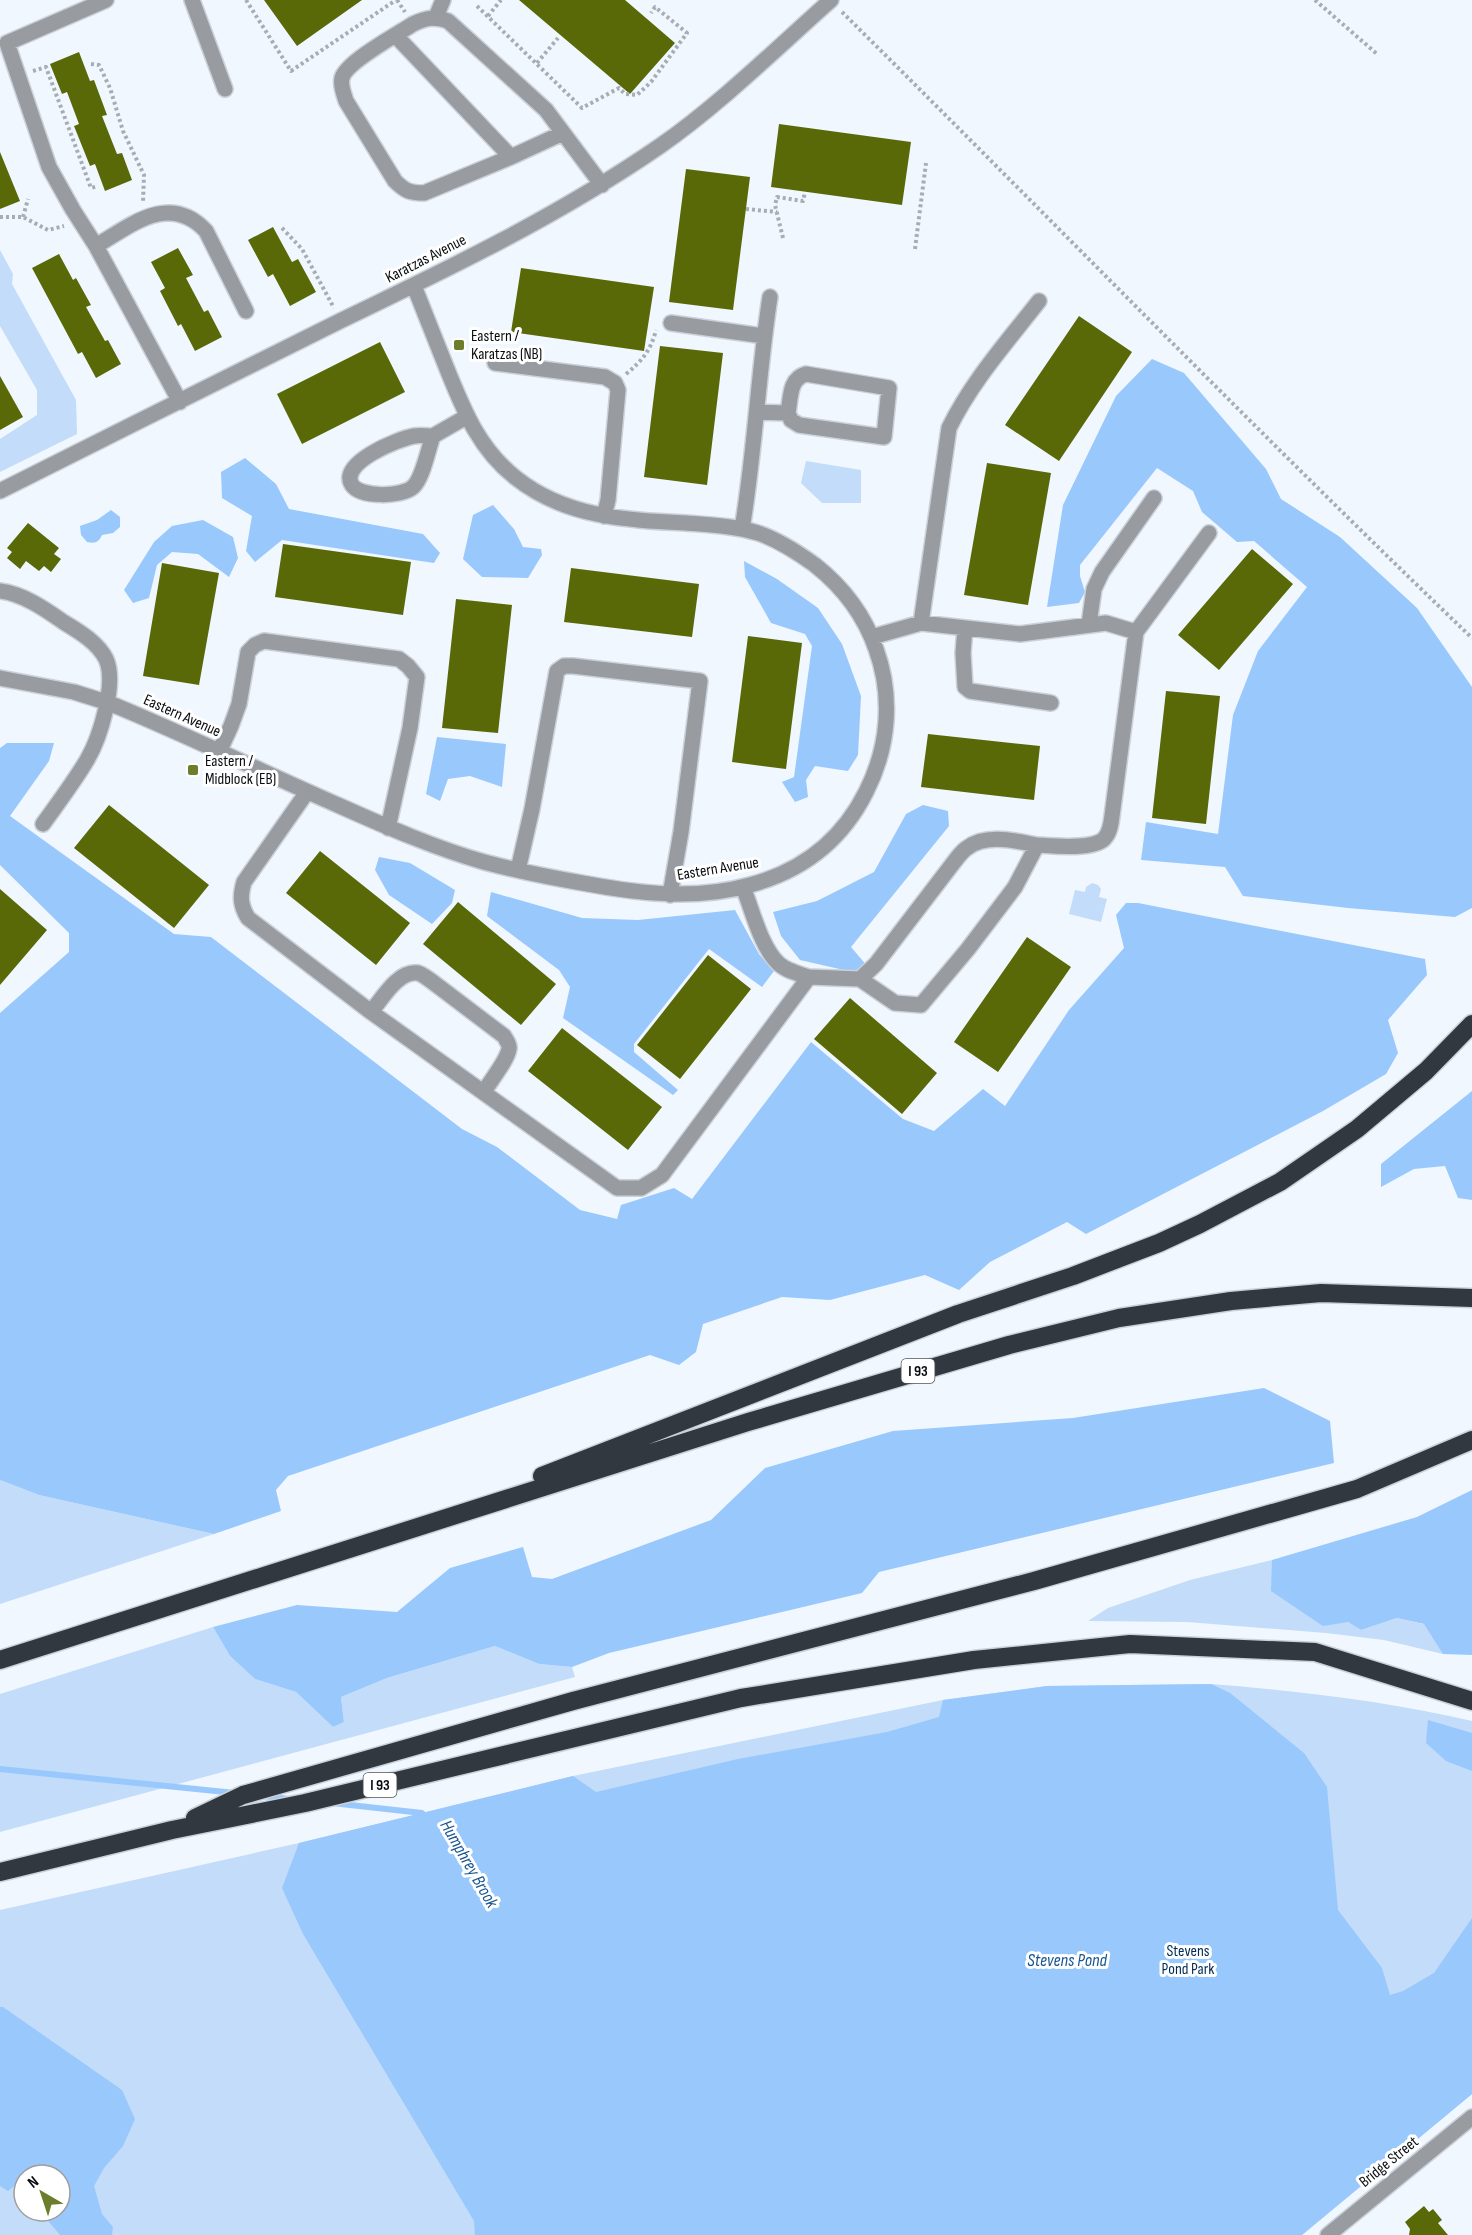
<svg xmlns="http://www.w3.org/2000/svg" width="1472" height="2235" viewBox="0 0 1472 2235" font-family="'Sofia Sans Condensed',sans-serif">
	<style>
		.green { fill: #c2dcf9; fill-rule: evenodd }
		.forest { fill: #99c8fd }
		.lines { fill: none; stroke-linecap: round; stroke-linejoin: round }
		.stream { stroke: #99c8fd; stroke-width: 6 }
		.building { fill: #596907 }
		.minor-casing { stroke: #cbd1d9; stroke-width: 18 }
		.highway-casing { stroke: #cbd1d9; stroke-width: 21 }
		.path { stroke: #a8adb4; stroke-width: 4; stroke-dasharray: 3 3; stroke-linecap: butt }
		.minor { stroke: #989b9f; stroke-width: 15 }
		.highway { stroke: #323840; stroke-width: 18 }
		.poi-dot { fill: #6c7d2b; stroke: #fff; stroke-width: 2 }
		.labels { text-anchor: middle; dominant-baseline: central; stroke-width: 6; stroke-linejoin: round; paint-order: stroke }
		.shield { fill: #fff; stroke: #535557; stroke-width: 1.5 }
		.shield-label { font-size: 15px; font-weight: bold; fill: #090c0f }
		.street-label { font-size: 16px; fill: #090c0f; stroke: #fff }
		.poi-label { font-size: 16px; fill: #090c0f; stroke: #fff; text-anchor: start }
		.park-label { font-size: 16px; fill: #012c54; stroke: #fff }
		.water-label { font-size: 18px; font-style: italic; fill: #195590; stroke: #fff }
	</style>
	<rect width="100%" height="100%" fill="#f0f7ff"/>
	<path class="green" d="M0 250 13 274 12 284 76 400 77 434 0 472V439L37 415V390L0 326Z
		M806 461 861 470V503H822L801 483Z
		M1092 883 1098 885 1101 889 1099 897 1107 899 1101 922 1069 914 1075 890 1085 892 1086 887Z
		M0 1480 39 1495 214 1534 0 1604Z
		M1272 1560V1591L1348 1622 1361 1630 1397 1618 1427 1625 1443 1654 1384 1640 1326 1633 1187 1622 1088 1621 1108 1608 1190 1580Z
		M213 1627 230 1656 255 1679 296 1692 333 1727 344 1722 341 1697 387 1678 495 1646 539 1664 572 1667 575 1677 0 1832V1694Z
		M1211 1684C1299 1691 1386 1701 1472 1721V2094L1302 2235H0V1910L299 1843 573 1776 943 1700 1047 1686ZM24 2175H60V2211H24Z"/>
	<path class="forest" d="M1152 359 1184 373 1266 469 1281 499 1340 537 1417 608 1472 687V908L1455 917 1348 908 1243 896 1225 867 1141 860 1146 822 1218 834 1233 715 1258 651 1307 587 1254 541 1237 542 1202 512 1193 491 1157 468 1080 565V576L1085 592 1079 603 1047 607 1063 505 1116 396Z
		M245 458 276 484 289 509 423 534 440 553 434 563 282 540 255 562 246 551 252 516 222 498 221 472Z
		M493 505 514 529 523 547 541 549 542 555 528 578 482 577 463 559 473 515Z
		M111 510 120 517V527L113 533 102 535C99 542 95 544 87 542L81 535 80 526 97 520Z
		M203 520 233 537 238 558 229 577 198 554 172 552 157 565 149 598 133 603 124 590 154 542 172 526Z
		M744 561 777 579 818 608 842 644 861 696 858 755 848 771 815 766 806 780 808 797 795 802 782 782 794 777 812 646 805 634 771 623 745 577Z
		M437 737 506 744 502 787 470 776 448 779 440 801 426 794Z
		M7 743H54L49 761 10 816 174 934 211 937 462 1129 497 1147 580 1210 617 1219 621 1205 674 1188 692 1199 811 1042 903 1119 934 1131 983 1089 1005 1106 1069 1010 1124 948 1116 915 1126 903H1138L1425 959 1427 975 1388 1020 1398 1053 1386 1074 1323 1111 1086 1234 1067 1222 990 1262 959 1290 925 1275 830 1300 782 1297 703 1324 696 1352 679 1365 650 1355 288 1476 276 1490 281 1511 214 1534 39 1495 0 1480V1013L69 952V933L0 865V748Z
		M923 805 948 811 949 826 851 947 868 967 857 973 800 960 781 936 773 912 817 901 874 872 906 814Z
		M379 857 410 863 455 890 452 903 432 924 389 895 375 870Z
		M491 892 582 918 638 920 735 910 759 954 774 971 762 987 709 949 634 1044V1052L678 1090 673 1095 563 1018 570 987 559 970 487 916Z
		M1472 1091V1200L1458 1198 1445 1166 1414 1169 1381 1187V1164Z
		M1264 1388 1330 1421 1334 1463 879 1572 862 1593 609 1653 572 1667 539 1664 495 1646 387 1678 341 1697 344 1722 333 1727 296 1692 255 1679 230 1656 213 1627 297 1605 397 1612 450 1568 523 1547 532 1577 552 1579 711 1520 765 1468 893 1431 1073 1418Z
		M1472 1490V1655L1443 1654 1424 1624 1397 1618 1361 1630 1348 1622 1323 1626 1271 1591 1272 1560 1417 1517Z
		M1211 1684 1230 1693 1304 1753 1327 1787 1338 1910 1382 1968 1390 1995 1403 1991 1434 1973 1472 1918V2094L1302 2235H475L474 2221 303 1934 282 1888 299 1843 573 1776 596 1792 738 1759 887 1732 939 1717 943 1700 1047 1686Z
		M1428 1720 1472 1733V1771L1446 1761 1426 1743Z
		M0 2007H3L122 2090 135 2119 123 2146 104 2168 94 2186 102 2214 113 2227 112 2235H60L40 2211H60V2175H24V2192L17 2184 8 2191 0 2186Z"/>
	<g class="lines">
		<path class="stream" d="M0 1769 235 1793
			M263 1796 289 1799
			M332 1803 422 1813 426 1819"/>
	</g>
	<path class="building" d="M264 0H362L297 46Z
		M519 0H625L675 43 630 94Z
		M79 52 90 81 94 80 107 115 102 116 117 154 122 153 132 180 105 191 95 164 90 166 74 126 79 124 67 92 62 94 50 64Z
		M779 124 911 142 902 205 771 187Z
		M0 152 20 201 0 209Z
		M686 169 750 177 733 310 669 302Z
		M273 227 292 262 298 259 316 292 290 306 273 274 268 277 248 240Z
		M178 248 193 275 186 278 204 312 208 310 222 337 195 351 181 324 178 326 160 291 165 288 151 262Z
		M59 254 73 280 76 278 91 305 86 307 105 341 108 340 121 364 96 378 82 352 78 354 32 268Z
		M521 268 654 287 644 351 511 332Z
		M1079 316 1132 352 1059 461 1005 425Z
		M380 342 405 392 302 444 277 394Z
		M660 346 723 353 707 485 644 477Z
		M0 376 23 417 0 430Z
		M987 463 1051 473 1028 605 964 595Z
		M28 523 59 548 54 554 61 559 51 572 44 566 39 571 26 561 20 569 7 558 12 552 7 548Z
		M283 544 411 562 403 615 275 597Z
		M1252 549 1293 584 1219 670 1178 635Z
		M162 563 219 573 199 685 143 676Z
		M571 568 699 584 692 637 564 622Z
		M456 599 512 605 498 733 442 728Z
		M748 636 802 643 786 769 732 762Z
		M1166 691 1220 696 1206 824 1152 818Z
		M928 734 1040 746 1034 800 921 787Z
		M109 805 209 885 174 928 74 848Z
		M320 851 410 923 376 965 286 893Z
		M0 889 47 930 0 985Z
		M458 902 556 984 521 1025 423 944Z
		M1027 937 1071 967 998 1072 954 1042Z
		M708 955 751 989 680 1079 637 1045Z
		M850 998 937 1073 902 1114 814 1039Z
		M562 1028 662 1107 628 1150 528 1071Z
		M1424 2206 1429 2212 1433 2209 1442 2220 1438 2223 1448 2235H1409L1410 2229 1405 2222Z"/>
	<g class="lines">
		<defs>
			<path id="minor" d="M192 0 225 89
				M436 17 443 0
				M395 35 511 157
				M563 133 511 157 424 193C410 193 405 191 395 181L346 101C344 94 340 86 342 78 346 62 398 34 413 24 426 18 434 16 448 21L546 110 602 185
				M96 246 73 210 49 167 7 43 106 0
				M671 323 764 336
				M495 363 605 377 615 383 618 390 608 500 604 516
				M180 402 96 246C131 225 170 192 206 231L246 311
				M757 412 788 413C791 397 789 379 806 374L889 388 884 437 799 425 791 420 788 413
				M433 436C426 436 420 435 414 436 398 439 338 463 352 485 361 498 402 497 413 487 423 478 428 449 433 436L466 417
				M0 491C113 434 227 377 340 321 450 268 560 215 660 146 719 105 777 48 831 0
				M742 529C755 452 758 374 770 297
				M0 591C24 594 46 610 65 623 80 632 98 643 106 659 117 683 100 738 87 760 74 782 58 803 43 824
				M921 623 949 428C972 381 1007 342 1039 301
				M1089 624 1094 589 1102 572 1154 498
				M965 628 963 653 965 687 970 691 1051 703
				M872 637 921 623 1020 634 1106 623 1136 632
				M0 678 74 692 109 703C187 735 262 772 340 806 387 827 435 848 484 862 518 871 553 878 588 884 641 894 697 900 750 885 802 871 842 840 866 792 889 747 893 696 876 649 864 614 844 588 815 565 797 552 779 540 758 533 735 526 710 525 686 523 625 520 565 517 516 478 479 449 464 411 447 369 436 341 425 313 414 286
				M219 752 231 726 239 704 248 652 255 645 264 641 399 659 408 666 417 677 410 728 388 828
				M307 792 244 882C240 896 240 905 248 918L371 1012 617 1188H641L662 1175 809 977C799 974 787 971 779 964 761 948 752 909 743 887
				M518 870 532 809 557 671 564 666H573L700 681 681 832 670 895
				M809 977 860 979 895 1003 921 1005 968 949 1015 887 1037 845C1053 846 1092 850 1104 839 1110 833 1111 824 1112 816L1136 632 1209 533
				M860 979 876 964 954 862C958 857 962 851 967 848 986 833 1016 841 1037 845
				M371 1012C382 999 398 970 418 973 422 974 427 978 430 980L504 1036C506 1040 510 1044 509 1049 507 1061 490 1081 484 1092
				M1328 2235 1472 2117"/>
			<path id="highway" d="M542 1476 958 1314 1073 1276 1159 1243 1200 1224 1280 1182 1357 1129 1426 1071 1472 1024
				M0 1660 748 1422 1009 1345 1119 1318 1231 1301 1321 1293 1472 1298
				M195 1818 243 1795 573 1701 1034 1581 1357 1489 1472 1440
				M0 1872 172 1830 305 1803 741 1698 974 1660 1130 1644 1315 1652 1472 1701"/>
		</defs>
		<use href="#minor" class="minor-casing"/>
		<use href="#highway" class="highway-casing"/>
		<path class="path" d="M246 0 291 71 396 0
			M397 0 405 12
			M1315 0 1377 54
			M477 6 582 108 619 88 625 94 637 95 651 82 687 33 655 7 651 13
			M842 12C1052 220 1258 433 1472 638
			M488 16 501 0
			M537 63 558 38
			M91 64 99 65 110 88 123 131 144 175 143 203
			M33 71 46 67 91 188 98 186
			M746 209 777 212
			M0 217H23L48 230 64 226
			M23 217 28 199
			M282 228 302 249 334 308
			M783 238 775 205 777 197 803 201 805 192
			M915 249 926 163
			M626 374C642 361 651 350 656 330"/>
		<use href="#minor" class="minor"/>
		<use href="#highway" class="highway"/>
	</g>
	<g class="poi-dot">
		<rect x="453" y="339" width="12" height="12" rx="3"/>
		<rect x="187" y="764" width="12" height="12" rx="3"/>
	</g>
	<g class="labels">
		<g class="shield">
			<rect x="901.5" y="1359" width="33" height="24" rx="4.5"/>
			<rect x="363.5" y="1773" width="33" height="24" rx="4.5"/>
		</g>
		<g class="shield-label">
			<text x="918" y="1371">I 93</text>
			<text x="380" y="1785">I 93</text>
		</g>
		<g class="street-label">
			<text transform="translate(426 259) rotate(-27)">Karatzas Avenue</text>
			<text transform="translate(182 716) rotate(24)">Eastern Avenue</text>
			<text transform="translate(718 869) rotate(-9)">Eastern Avenue</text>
			<text transform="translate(1389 2162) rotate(-39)">Bridge Street</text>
		</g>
		<g class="poi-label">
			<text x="471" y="336">Eastern /<tspan x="471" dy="18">Karatzas (NB)</tspan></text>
			<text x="205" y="761">Eastern /<tspan x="205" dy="18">Midblock (EB)</tspan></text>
		</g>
		<g class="park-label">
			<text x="1188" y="1951">Stevens<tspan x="1188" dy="18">Pond Park</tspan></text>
		</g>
		<g class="water-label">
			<text transform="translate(469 1864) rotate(60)">Humphrey Brook</text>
			<text x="1067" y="1960">Stevens Pond</text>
		</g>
	</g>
	<g transform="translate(42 2193) rotate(321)"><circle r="28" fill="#ffffff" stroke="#9d9e9f" stroke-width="1.5"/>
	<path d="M0-4.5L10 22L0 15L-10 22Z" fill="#6c7d2b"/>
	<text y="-9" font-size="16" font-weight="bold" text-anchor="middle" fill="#090c0f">N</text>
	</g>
</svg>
